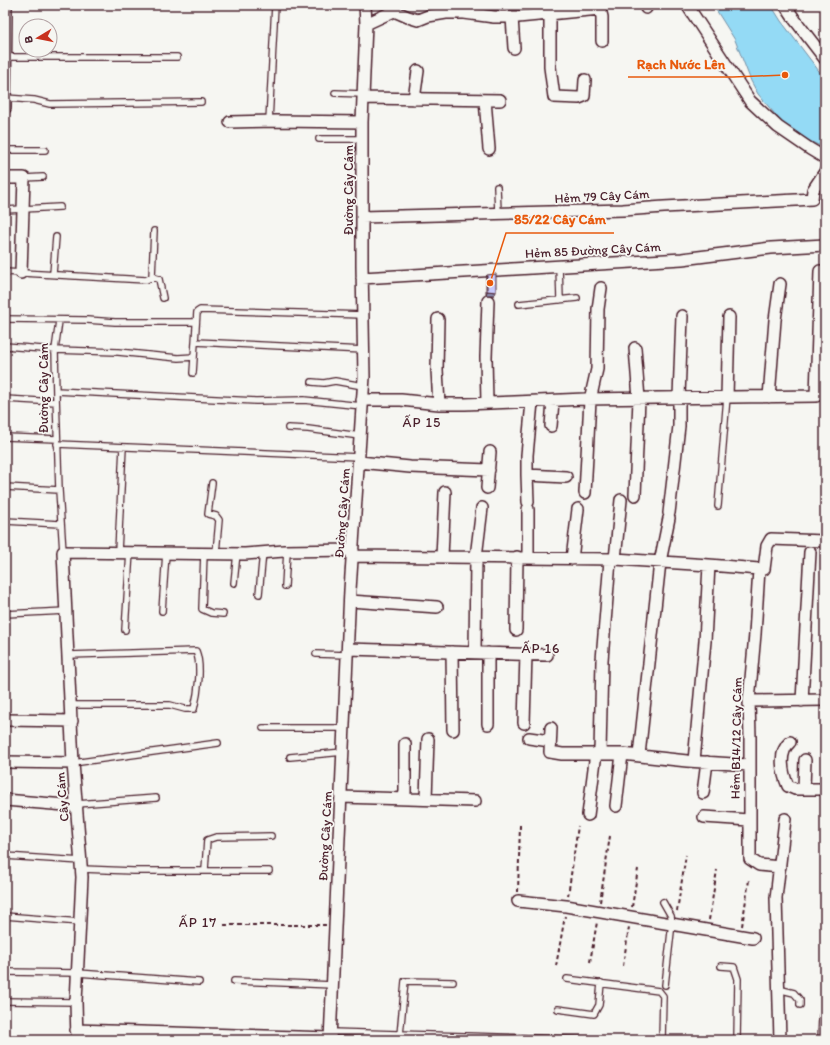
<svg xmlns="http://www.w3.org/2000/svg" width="830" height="1045" viewBox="0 0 830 1045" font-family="Itim,sans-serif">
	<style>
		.water { fill: #94daf5; stroke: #768fa4 }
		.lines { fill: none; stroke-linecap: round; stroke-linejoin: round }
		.lane-casing { stroke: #4a1f2b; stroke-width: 8 }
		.street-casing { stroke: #4a1f2b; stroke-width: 14 }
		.path { stroke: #4a1f2b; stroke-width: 2; stroke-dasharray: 4 3; stroke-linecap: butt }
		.lane { stroke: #f6f6f2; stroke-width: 5.5 }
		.street { stroke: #f6f6f2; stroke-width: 11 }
		.wall { fill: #abadd8; stroke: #4a1f2b }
		.shaded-wall { fill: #8b8db0; stroke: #4a1f2b }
		.building { fill: #c7c9fb; stroke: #4a1f2b }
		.labels { text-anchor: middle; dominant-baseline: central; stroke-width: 3.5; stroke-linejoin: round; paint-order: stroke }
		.street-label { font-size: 13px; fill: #4a1f2b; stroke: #f6f6f2 }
		.neighbourhood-label { font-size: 14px; letter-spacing: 1px; fill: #4a1f2b; stroke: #f6f6f2 }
		.leader { fill: none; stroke: #e8590c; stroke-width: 1.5 }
		.callout-dot { fill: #e8590c; stroke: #f6f6f2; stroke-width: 1.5 }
		.callout-label { font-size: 14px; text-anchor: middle; font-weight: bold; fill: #e8590c; stroke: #f6f6f2; stroke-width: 3.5; stroke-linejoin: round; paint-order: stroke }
	</style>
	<rect width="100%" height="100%" fill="#f6f6f2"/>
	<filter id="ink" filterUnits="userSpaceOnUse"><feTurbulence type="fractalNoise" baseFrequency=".025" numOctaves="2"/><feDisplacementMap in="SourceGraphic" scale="8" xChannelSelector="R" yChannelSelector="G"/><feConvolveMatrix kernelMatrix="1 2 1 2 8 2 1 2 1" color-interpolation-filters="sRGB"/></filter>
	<g filter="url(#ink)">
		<path class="water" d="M713 5H771L781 21 825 79V148L805 139 784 125 758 94 751 81 735 40Z"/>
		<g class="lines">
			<defs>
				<path id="lane" d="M5 57H177
					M335 93 363 94
					M5 98 34 100 50 104 201 102
					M269 121 275 5
					M319 139H362
					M5 150H45
					M24 178 43 177
					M497 187 498 213
					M5 210 60 207
					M559 266 560 300
					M5 272 146 280 152 277 154 231
					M53 274 56 237
					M152 277 159 279 163 298
					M519 304 577 298
					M5 319 87 320 115 322H196
					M59 321 55 350 56 395 59 490 63 552
					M195 342 364 350
					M5 346 55 350 118 352 178 358 194 357
					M193 373 197 312 200 310 364 315
					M312 382 324 383 335 381 363 386
					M56 391 256 401 304 400 362 406
					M5 399 56 402
					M288 428 308 429 360 436
					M5 437 57 439
					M57 444 359 457
					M212 483 208 514 216 516 219 520 216 553
					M5 487 59 490
					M718 506 727 397
					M5 521 60 524
					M118 552 123 447
					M204 553 202 609 211 613 223 614
					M234 583 237 553
					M285 586 287 551
					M259 594 263 552
					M162 611 166 553
					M5 614 66 611
					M125 630 130 552
					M316 654 347 655
					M69 655 196 651C202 666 198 693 194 709H185L170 705H71
					M263 728H344
					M290 757 343 752
					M73 763 218 743
					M77 804 156 798
					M5 856 82 861
					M82 869 133 871H269
					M205 870 207 840 216 837 271 836
					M663 902 671 916 672 923 665 985
					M5 916 80 922
					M721 966 734 967 738 979 737 1040
					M5 972 78 973 199 982
					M567 979 659 991 663 996 662 1040
					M234 981 333 985
					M778 989 794 993 800 1000V1005
					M5 1001 76 1002
					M558 1009 594 1014 599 1005 601 983
					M331 1032 594 1040
					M400 1035 405 981 453 982
					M821 1040 822 1017 825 1006"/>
				<path id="street" d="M365 5 366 24
					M687 5 750 101 778 127 810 149 825 158
					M785 5 795 20 825 59
					M646 8V5
					M394 11 408 17 418 20 428 16 446 13H464L494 17H518L600 9 602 17V41
					M550 14V67L554 97 579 98 584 96 585 80
					M512 17 514 48
					M363 98 500 100
					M414 99 418 71
					M485 100 489 149
					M5 108 6 5
					M230 122 277 121 362 122
					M5 178H24L21 273
					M362 217 623 210 664 207 796 200 812 199 813 190 825 172
					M362 278 682 259 771 248 825 245
					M438 319 437 370 439 404
					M727 397 729 317
					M769 397 775 320 780 284
					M362 400H401L439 404H465L585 399 816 396 820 271
					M487 403 486 357 488 301
					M551 426 553 401
					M359 462 410 467 489 470
					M527 475 566 477
					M487 488 490 452
					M585 493 590 400 597 369 598 309 601 288
					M635 495 639 399 635 348
					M528 502 527 475V455L532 402
					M669 513 679 426V397L682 316
					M353 556 615 559 709 565 759 569H764L767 546 771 539 825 541
					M442 557 445 492
					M528 558V509
					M572 559 578 509
					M615 559 621 500
					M759 569 755 634 749 701 750 738V859L759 865 780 867
					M350 601 437 607
					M516 630 517 557
					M348 649 547 655
					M452 652 453 730
					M475 652 476 557 482 508
					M749 701 825 700
					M802 701 810 552
					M5 720 72 721
					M524 723 526 654
					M488 724V653
					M551 728 550 752 562 754H622L687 761 749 765
					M529 738 550 741
					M790 742C778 752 782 773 788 786L795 789H825
					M600 753 602 660 610 560
					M639 755 660 562 669 518
					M694 761 705 641 709 565
					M5 762 73 763
					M804 788 805 760
					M703 793 707 762
					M341 797 475 801
					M403 799 405 792V744
					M426 799 428 739
					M5 800 77 806
					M616 806 622 754
					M588 815 596 753
					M704 817 749 820
					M518 901 566 906 753 938
					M76 1030 330 1038
					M77 1040 76 1002 82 877 73 763 63 552 245 554 284 551 353 550
					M330 1040 350 590 364 377 362 266V122L366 24 394 11 396 5
					M780 1040 776 898 785 819"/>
			</defs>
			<use href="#lane" class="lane-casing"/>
			<use href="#street" class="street-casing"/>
			<path class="path" d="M518 892 520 825
				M568 896 578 826
				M600 902 610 836
				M632 907 638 869
				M677 911 686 855
				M709 920 717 870
				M224 925H326
				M742 926 749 880
				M590 962 597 922
				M556 966 565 916
				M623 966 629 927"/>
			<use href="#lane" class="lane"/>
			<use href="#street" class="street"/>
		</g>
		<path class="wall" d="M487 275 496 292 494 295H486V278Z"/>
		<path class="shaded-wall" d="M487 291 496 292 494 295H486Z"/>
		<path class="building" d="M496 274V292L487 291V275Z"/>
	</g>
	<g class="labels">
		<g class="street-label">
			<text transform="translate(348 190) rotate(-90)">Đường Cây Cám</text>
			<text transform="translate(602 196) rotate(-3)">Hẻm 79 Cây Cám</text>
			<text transform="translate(593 250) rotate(-3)">Hẻm 85 Đường Cây Cám</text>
			<text transform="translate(43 388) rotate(-90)">Đường Cây Cám</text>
			<text transform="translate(342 513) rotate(-86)">Đường Cây Cám</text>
			<text transform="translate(736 738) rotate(-89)">Hẻm B14/12 Cây Cám</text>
			<text transform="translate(62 797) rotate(-95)">Cây Cám</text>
			<text transform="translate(325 836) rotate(-87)">Đường Cây Cám</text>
		</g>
		<g class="neighbourhood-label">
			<text x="422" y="422">ẤP 15</text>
			<text x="541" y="648">ẤP 16</text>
			<text x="198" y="922">ẤP 17</text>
		</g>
	</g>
	<path class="leader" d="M785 75L733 77H628M490 283L506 233H614"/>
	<g class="callout-dot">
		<circle cx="785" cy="75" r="4"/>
		<circle cx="490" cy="283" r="4"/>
	</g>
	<g class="callout-label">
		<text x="681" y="69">Rạch Nước Lên</text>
		<text x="560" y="224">85/22 Cây Cám</text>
	</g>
	<rect width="830" height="1045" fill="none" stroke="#f6f6f2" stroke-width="20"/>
	<rect x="10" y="10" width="810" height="1025" fill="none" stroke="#4a1f2b" stroke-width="1.5" filter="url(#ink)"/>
	<g transform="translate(38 38) rotate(260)"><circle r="19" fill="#f6f6f2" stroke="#b1a0a2"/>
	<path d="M0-3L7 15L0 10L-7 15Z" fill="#c8321e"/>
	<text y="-6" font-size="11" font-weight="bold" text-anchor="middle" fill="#4a1f2b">B</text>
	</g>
</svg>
